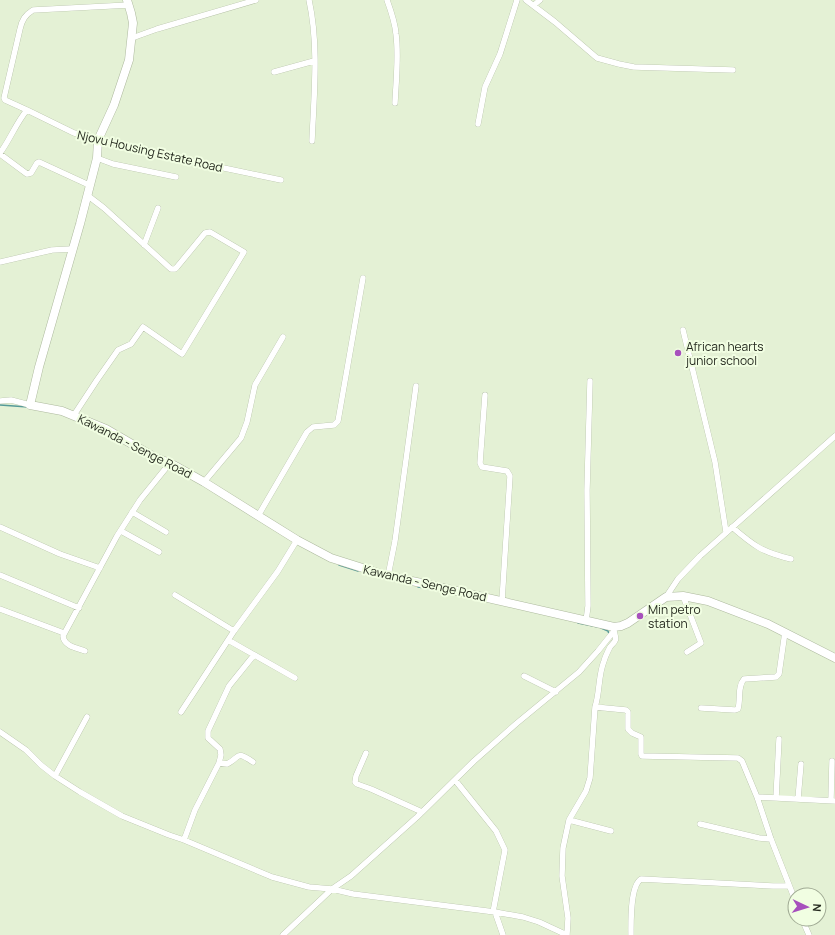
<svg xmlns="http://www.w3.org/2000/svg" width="835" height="935" viewBox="0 0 835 935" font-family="Manrope,sans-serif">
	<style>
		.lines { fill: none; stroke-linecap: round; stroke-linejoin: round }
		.stream { stroke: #559a99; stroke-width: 1.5 }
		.street-casing { stroke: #adb99e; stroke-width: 6 }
		.secondary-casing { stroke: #adb99e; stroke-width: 9 }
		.street { stroke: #fff; stroke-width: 5.5 }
		.secondary { stroke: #fff; stroke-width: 8 }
		.poi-dot { fill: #a750bd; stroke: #f1fee2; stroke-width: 1.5 }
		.labels { text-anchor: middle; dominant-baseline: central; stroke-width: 4; stroke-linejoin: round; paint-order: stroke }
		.street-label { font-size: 12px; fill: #262b20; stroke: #f1fee2 }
		.poi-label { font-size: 12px; fill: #262b20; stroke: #f1fee2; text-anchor: start }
	</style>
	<rect width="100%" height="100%" fill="#e4f1d5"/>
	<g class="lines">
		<path class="stream" d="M0 405 28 407
			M339 565 358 571
			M418 587 432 589
			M578 623 598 627
			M601 628 608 631 609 634"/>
		<defs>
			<path id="street" d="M309 0C319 45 314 95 312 141
				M387 0C391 11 395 22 396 34 399 56 396 81 395 103
				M526 0 555 22 597 58 619 64 634 67 733 70
				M534 5 540 0
				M132 38 157 29 256 0
				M274 72 314 61
				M27 110 5 100 4 98 20 29C22 20 25 15 33 10L129 5
				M478 124 485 87 500 54 517 0
				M0 153C10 140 16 123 27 110L74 133 200 163 281 180
				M0 154 27 174 31 173 37 163 39 162 89 185
				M97 158 113 164 176 177
				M144 245 158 208
				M0 262 52 250 72 249
				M683 330 715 462 726 532
				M485 395 480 463 482 467 507 471 510 476 502 601
				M0 401 11 400 30 405
				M74 415 97 380 118 350 131 344 143 327 182 354 244 252 210 232 205 233 177 267 175 269H171L104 208 87 195
				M204 482 241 438 247 422 255 385 283 337
				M132 512 166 532
				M258 516 307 432 313 427 334 425 338 421 363 278
				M0 527 60 554 100 568
				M732 527C754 546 762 552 791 559
				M121 531 159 552
				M0 575 79 608
				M388 576 395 541 416 386
				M175 595 234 631
				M683 596 701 643 687 652
				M666 597 678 579 700 556 835 436
				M0 609 64 633
				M586 621 588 606 587 490 590 381
				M228 640 295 678
				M85 651C76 648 64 646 63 636L117 536 140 500 170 463
				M524 676 556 692
				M595 707 626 710 628 712V729L632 733 641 737V754L642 756 738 758 742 761 757 797 771 839 795 900
				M701 708 735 710 738 709C741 699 737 687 744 679L776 677 779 674 785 632
				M181 712 234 631 278 571 297 540
				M0 732 26 750 41 765 55 776 80 792 122 816 169 835 184 840 272 877 309 887 332 889 353 894 495 912 503 935
				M366 753 356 776 355 782 357 784 371 789 422 812
				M219 763 227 764C241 757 235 750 253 762
				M55 776 87 717
				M455 780 496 831 505 850 493 912
				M757 797 835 801
				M776 798 779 739
				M798 799 801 764
				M831 800 832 761
				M569 820 611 831
				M700 824 759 838 771 839
				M184 840 195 810 219 763 221 755 220 749 208 738V731L229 686 254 655
				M495 912 523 917 539 922 567 935
				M802 919 809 935
				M283 935 332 889 351 876 417 817 474 761 517 723 579 672 598 651 614 631V627
				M567 935 568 918 562 876 563 848 569 820 586 791 590 778 595 707C600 692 598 676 604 661 605 657 608 651 610 647 616 640 617 641 614 631
				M631 935C631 922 630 886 641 879L773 886H789"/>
			<path id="secondary" d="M127 0 131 13 133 23 129 60 114 105 98 140 97 158 80 224 39 367 30 405 62 411 106 429 156 458 170 463 204 482 297 540 331 558 388 576 426 584 614 627 621 626 628 623 666 597 683 596 708 601 768 624 835 658"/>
		</defs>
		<use href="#street" class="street-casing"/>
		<use href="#secondary" class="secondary-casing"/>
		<use href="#street" class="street"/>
		<use href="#secondary" class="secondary"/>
	</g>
	<g class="poi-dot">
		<circle cx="678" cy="353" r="4"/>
		<circle cx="640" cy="616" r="4"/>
	</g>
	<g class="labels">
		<g class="street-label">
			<text transform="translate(150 151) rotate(13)">Njovu Housing Estate Road</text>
			<text transform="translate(135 446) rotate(27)">Kawanda - Senge Road</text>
			<text transform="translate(425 583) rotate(13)">Kawanda - Senge Road</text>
		</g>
		<g class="poi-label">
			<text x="686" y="346">African hearts<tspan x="686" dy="14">junior school</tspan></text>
			<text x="648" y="609">Min petro<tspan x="648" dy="14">station</tspan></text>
		</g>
	</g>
	<g transform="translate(807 907) rotate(94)"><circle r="19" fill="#f1fee2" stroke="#a0aa94"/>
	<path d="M0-3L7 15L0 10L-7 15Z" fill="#a750bd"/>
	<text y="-6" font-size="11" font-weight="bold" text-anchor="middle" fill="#262b20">N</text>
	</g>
</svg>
